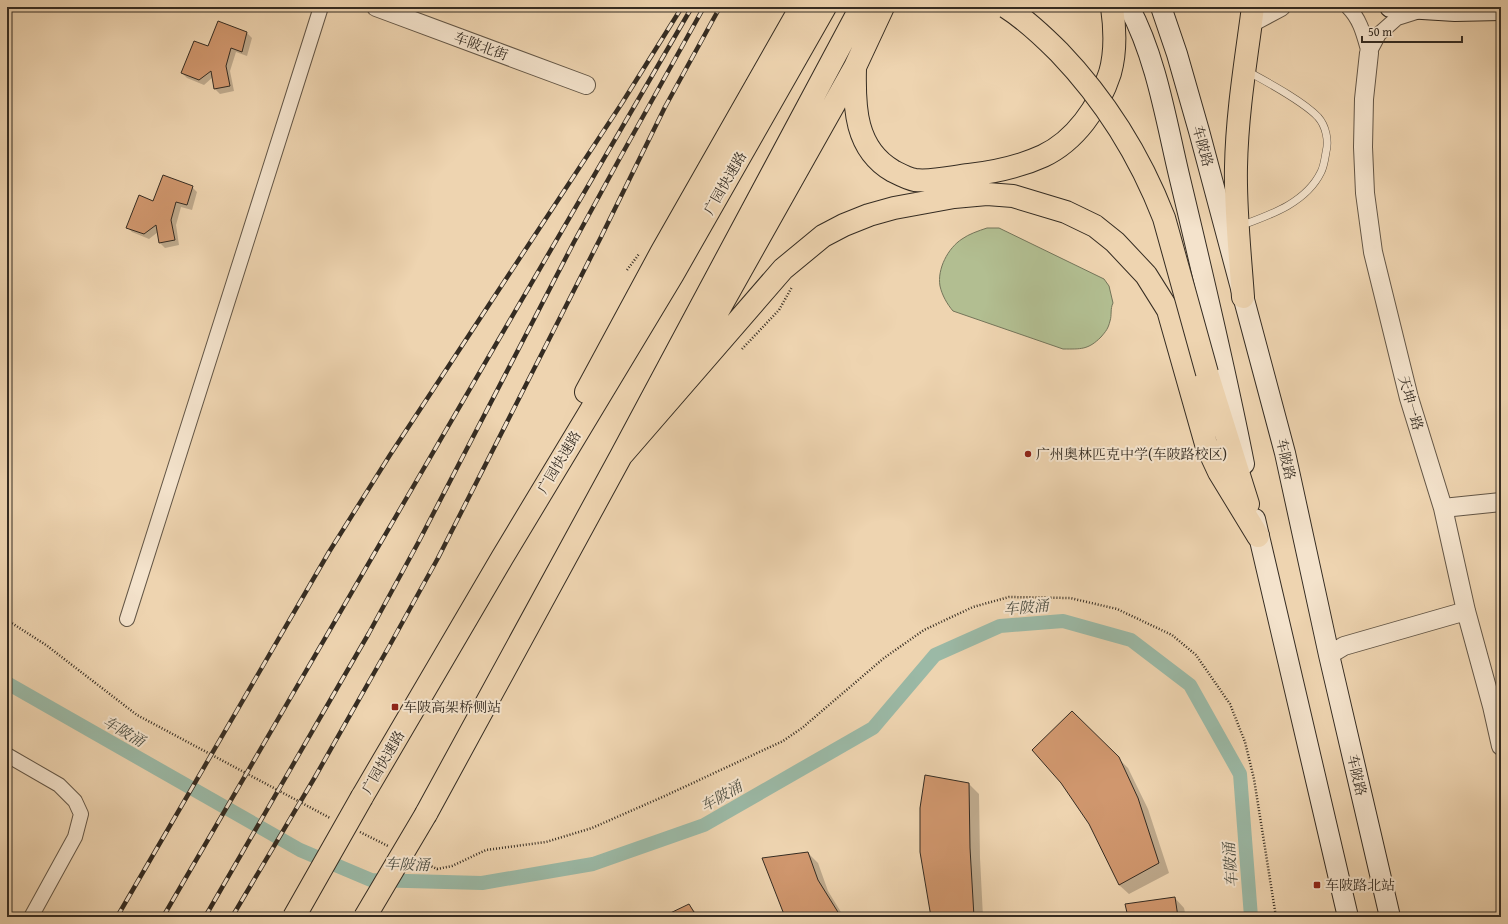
<svg xmlns="http://www.w3.org/2000/svg" width="1508" height="924" viewBox="0 0 1508 924" font-family="'Gentium Book Plus','Noto Serif SC',serif">
	<style>
		.green { fill: #b2be91; stroke: #74755a }
		.shadow { fill: #0003 }
		.lines { fill: none; stroke-linecap: round; stroke-linejoin: round }
		.canal { stroke: #9bb9a6; stroke-width: 14 }
		.building { fill: #d0976e; stroke: #352c22 }
		.service-casing { stroke: #635646; stroke-width: 8 }
		.minor-casing { stroke: #635646; stroke-width: 16 }
		.tertiary-casing { stroke: #635646; stroke-width: 20 }
		.secondary-casing { stroke: #352c22; stroke-width: 22 }
		.trunk-casing { stroke: #352c22; stroke-width: 24 }
		.path { stroke: #352c22; stroke-width: 2.5; stroke-dasharray: 1 2; stroke-linecap: butt }
		.service { stroke: #f4e3cc; stroke-width: 7 }
		.minor { stroke: #f4e3cc; stroke-width: 14 }
		.tertiary { stroke: #f4e3cc; stroke-width: 18 }
		.secondary { stroke: #f4e3cc; stroke-width: 20 }
		.trunk { stroke: #eed4b0; stroke-width: 22 }
		.rail-casing { stroke: #352c22; stroke-width: 4.5 }
		.rail { stroke: #f4e3cc; stroke-width: 3; stroke-dasharray: 9; stroke-linecap: butt }
		.trunk-bridge-casing { stroke: #352c22; stroke-width: 24; stroke-linecap: butt }
		.trunk-bridge { stroke: #eed4b0; stroke-width: 22 }
		.poi-dot { fill: #8f2418; stroke: #f4e3cc; stroke-width: 1.5 }
		.labels { text-anchor: middle; dominant-baseline: central; stroke-width: 4; stroke-linejoin: round; paint-order: stroke }
		.street-label { font-size: 14px; fill: #352c22; stroke: #f4e3cc }
		.poi-label { font-size: 14px; fill: #352c22; stroke: #f4e3cc; text-anchor: start }
		.water-label { font-size: 15px; font-style: italic; fill: #4e4f43; stroke: #f4e3cc }
	</style>
	<rect width="100%" height="100%" fill="#eed4b0"/>
	<filter id="stains"><feTurbulence type="fractalNoise" baseFrequency=".005" numOctaves="4"/><feColorMatrix values="0 0 0 0 .2 0 0 0 0 .09 0 0 0 0 .02 0 0 0 .5 -.17"/></filter>
	<radialGradient id="worn" r=".72"><stop offset=".6" stop-color="#630" stop-opacity="0"/><stop offset="1" stop-color="#630" stop-opacity=".3"/></radialGradient>
	<path class="green" d="M987 228H999L1104 279 1109 286 1113 303C1110 309 1112 315 1110 321 1108 329 1106 331 1101 337 1088 350 1081 349 1063 349L953 311C947 304 942 295 940 286 937 269 948 248 962 239 969 234 978 231 987 228Z"/>
	<path class="shadow" d="M218 22 247 33 252 38 247 56 236 52 230 71 234 91 220 94 215 89 213 77 204 85 187 78 182 73 208 48Z
		M192 187 197 192 192 210 181 207 176 225 179 245 165 248 160 243 158 232 149 239 132 232 127 227 153 202Z
		M1072 712 1128 768 1148 809 1169 873 1129 894 1119 885Z
		M969 784 979 794 980 858 983 917H932Z
		M808 853 818 863 828 891 844 917H787Z
		M1175 898 1184 908 1186 917H1129Z
		M689 905 700 917H664Z"/>
	<g class="lines">
		<path class="canal" d="M7 683 300 850 371 880 482 883 593 864 704 825 873 728 935 655 1000 626 1063 621 1131 640 1190 685 1240 774 1251 917"/>
	</g>
	<path class="building" d="M218 21 247 32 242 52 231 48 226 66 230 86 214 89 211 71 199 80 181 73 194 41 208 46Z
		M163 175 193 186 187 205 176 202 171 220 175 240 159 243 156 225 144 234 126 228 139 195 153 201Z
		M1072 711 1119 757 1138 798 1159 863 1119 885 1089 824 1061 783 1032 750Z
		M925 775 969 783 970 848 974 917H931L920 852V808Z
		M808 852 818 880 841 917H785L762 858Z
		M1175 897 1178 917H1128L1125 904Z
		M689 904 697 917H662Z"/>
	<g class="lines">
		<defs>
			<path id="service" d="M1240 226C1270 215 1306 203 1321 172 1324 166 1325 158 1326 152 1329 141 1326 126 1318 117 1303 101 1267 82 1247 71"/>
			<path id="minor" d="M1348 7C1361 20 1364 36 1369 53
				M1369 53 1379 34 1397 18 1416 12
				M127 619 321 7
				M7 755 59 785 75 801 81 814 75 837 31 917"/>
			<path id="tertiary" d="M376 7 586 85
				M1251 23 1281 7
				M1369 53 1364 99 1363 147 1365 193 1373 252 1409 398 1443 508 1466 611 1492 706 1501 746
				M1443 508 1501 502
				M1329 655 1344 646 1466 611"/>
			<path id="secondary" d="M1129 7C1156 57 1166 120 1179 175 1202 271 1225 367 1244 464
				M1161 7 1177 54 1199 131 1285 453 1329 655 1390 917
				M1390 7 1455 11 1501 10
				M1255 519 1348 917"/>
			<path id="trunk" d="M855 69C854 107 855 149 893 171 899 174 908 179 915 180 932 182 952 177 969 175 995 172 1019 167 1043 156 1075 141 1099 107 1110 73 1116 52 1115 28 1112 7
				M1243 297C1240 254 1235 210 1236 167 1237 113 1246 60 1253 7
				M683 368 714 318 855 67 883 7
				M1207 373 1248 504
				M586 392 661 253 801 7
				M621 456 783 269 823 236 844 225 869 215 894 208 954 197 987 194 1013 196 1066 212 1095 226 1115 242 1146 275 1168 310 1206 444 1219 472 1258 536
				M362 797 502 558 673 274 825 7
				M426 814 621 456 861 7"/>
		</defs>
		<use href="#service" class="service-casing"/>
		<use href="#minor" class="minor-casing"/>
		<use href="#tertiary" class="tertiary-casing"/>
		<use href="#secondary" class="secondary-casing"/>
		<use href="#trunk" class="trunk-casing"/>
		<path class="path" d="M627 270 639 254
			M742 349 779 310 792 287
			M7 620 46 645 137 715 330 818
			M360 832 388 846
			M418 860 437 869 452 866 486 850 546 842 592 828 667 795 783 741 802 728 884 658 924 630 973 607 1009 597 1070 598 1117 609 1172 635 1196 655 1230 704 1245 742 1254 779 1276 917"/>
		<use href="#service" class="service"/>
		<use href="#minor" class="minor"/>
		<use href="#tertiary" class="tertiary"/>
		<use href="#secondary" class="secondary"/>
		<use href="#trunk" class="trunk"/>
		<defs>
			<path id="rail" d="M117 917 329 552 390 455 622 103 682 7
				M163 917 692 7
				M205 917 369 633 418 543 574 242 621 156 704 7
				M232 917 315 777 391 643 438 558 601 237 665 107 720 7"/>
		</defs>
		<use href="#rail" class="rail-casing"/>
		<use href="#rail" class="rail"/>
		<defs>
			<path id="trunk-bridge" d="M1006 7C1025 19 1043 36 1059 52 1105 100 1140 156 1164 218L1207 373
				M294 917 362 797
				M365 917 426 814"/>
		</defs>
		<use href="#trunk-bridge" class="trunk-bridge-casing"/>
		<use href="#trunk-bridge" class="trunk-bridge"/>
	</g>
	<g class="poi-dot">
		<circle cx="1028" cy="454" r="4"/>
		<rect x="391" y="703" width="8" height="8" rx="2"/>
		<rect x="1313" y="881" width="8" height="8" rx="2"/>
	</g>
	<g class="labels">
		<g class="street-label">
			<text transform="translate(481 46) rotate(20)">车陂北街</text>
			<text transform="translate(1203 146) rotate(75)">车陂路</text>
			<text transform="translate(725 183) rotate(-60)">广园快速路</text>
			<text transform="translate(1411 403) rotate(74)">天坤一路</text>
			<text transform="translate(1286 459) rotate(77)">车陂路</text>
			<text transform="translate(559 462) rotate(-59)">广园快速路</text>
			<text transform="translate(383 762) rotate(-60)">广园快速路</text>
			<text transform="translate(1357 775) rotate(77)">车陂路</text>
		</g>
		<g class="poi-label">
			<text x="1036" y="454">广州奥林匹克中学(车陂路校区)</text>
			<text x="403" y="707">车陂高架桥侧站</text>
			<text x="1325" y="885">车陂路北站</text>
		</g>
		<g class="water-label">
			<text transform="translate(1026 607) rotate(-5)">车陂涌</text>
			<text transform="translate(124 731) rotate(30)">车陂涌</text>
			<text transform="translate(721 796) rotate(-30)">车陂涌</text>
			<text transform="translate(407 864) rotate(2)">车陂涌</text>
			<text transform="translate(1230 865) rotate(-94)">车陂涌</text>
		</g>
	</g>
	<rect width="1508" height="924" fill="none" stroke="#eed4b0" stroke-width="24"/>
	<rect x="8" y="8" width="1492" height="908" fill="none" stroke="#352c22" stroke-width="2"/>
	<rect x="12" y="12" width="1484" height="900" fill="none" stroke="#352c22"/>
	<path d="M1362 36v6h100v-6" fill="none" stroke="#352c22" stroke-width="2"/>
	<text x="1368" y="36" font-size="12" fill="#352c22" stroke="#f4e3cc" stroke-width="3" paint-order="stroke">50 m</text>
	<rect width="100%" height="100%" filter="url(#stains)"/>
	<rect width="100%" height="100%" fill="url(#worn)"/>
</svg>
